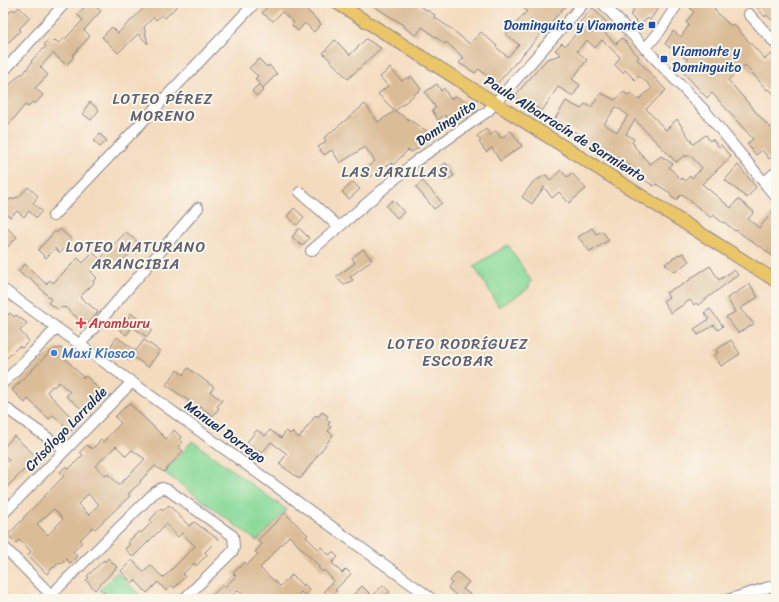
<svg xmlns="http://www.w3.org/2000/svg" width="779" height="602" viewBox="0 0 779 602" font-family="Sriracha,sans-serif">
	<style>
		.green { fill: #8ada99; stroke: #52847c }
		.building { fill: #dabc96; fill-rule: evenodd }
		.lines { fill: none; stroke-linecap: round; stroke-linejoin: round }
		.minor-casing { stroke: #88858e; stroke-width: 12 }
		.major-casing { stroke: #88858e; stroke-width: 14 }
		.path { stroke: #88858e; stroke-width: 1.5; stroke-dasharray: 1 3; stroke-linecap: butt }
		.minor { stroke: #fff; stroke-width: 10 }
		.major { stroke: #ebc669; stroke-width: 12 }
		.transit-dot { fill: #1a4fb4; stroke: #fbf7ec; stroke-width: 1.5 }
		.health-dot { fill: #e0444e; stroke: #fbf7ec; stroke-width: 1.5 }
		.shop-dot { fill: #3f7fe0; stroke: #fbf7ec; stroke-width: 1.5 }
		.labels { text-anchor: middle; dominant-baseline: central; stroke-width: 4; stroke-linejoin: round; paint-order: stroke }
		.transit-label { font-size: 14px; fill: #164399; stroke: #fbf7ec; text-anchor: end }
		.street-label { font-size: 14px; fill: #1b2f5e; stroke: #fbf7ec }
		.health-label { font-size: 14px; fill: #be3a42; stroke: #fbf7ec; text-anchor: start }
		.shop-label { font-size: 14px; fill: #366cbe; stroke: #fbf7ec; text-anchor: start }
		.neighbourhood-label { font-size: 15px; letter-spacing: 1px; fill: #5e6072; stroke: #fbf7ec }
	</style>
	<rect width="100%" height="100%" fill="#fbf7ec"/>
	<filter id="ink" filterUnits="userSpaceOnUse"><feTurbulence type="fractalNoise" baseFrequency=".025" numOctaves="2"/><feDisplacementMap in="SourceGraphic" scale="8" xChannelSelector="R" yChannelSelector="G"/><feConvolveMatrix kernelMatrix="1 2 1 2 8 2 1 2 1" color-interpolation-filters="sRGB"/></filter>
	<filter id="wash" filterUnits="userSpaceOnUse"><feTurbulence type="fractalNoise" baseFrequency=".012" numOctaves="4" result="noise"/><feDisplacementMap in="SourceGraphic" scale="16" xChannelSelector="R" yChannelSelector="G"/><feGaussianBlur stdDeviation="0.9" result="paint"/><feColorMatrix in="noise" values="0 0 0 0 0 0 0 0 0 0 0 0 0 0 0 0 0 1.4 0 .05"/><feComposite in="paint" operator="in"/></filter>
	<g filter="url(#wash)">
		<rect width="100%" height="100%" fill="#f4dbbe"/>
		<path class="green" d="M508 245 531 281 528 289 499 307 474 266Z
			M192 441 287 510 257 541 164 472Z
			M117 572 144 599H110L108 598 100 589Z"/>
		<g id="blocks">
			<path class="building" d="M89 3H101L97 8 101 11 84 30 90 36 72 56 74 57 66 65 53 53 40 67 48 75 35 88 43 95 35 104 32 102 28 107 25 105 3 132V86L6 89 20 74H23L32 62 31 61 46 46 44 44 50 39 53 42 55 40 59 43 65 38V39L83 20 77 14Z
				M149 3H180L165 18 162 15 156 20 154 17 144 27 148 44 138 34 118 53 102 37 112 27 118 33Z
				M271 3H300L321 24 314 32 305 23 298 31 292 25 294 23 282 12 273 21 262 13Z
				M369 3 416 4 435 15 434 17 450 28 470 44 481 32 497 46 496 47 508 57 519 45 506 34 527 11 517 3H568L495 86 489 81 490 79 479 69 475 73 459 63 464 58 446 42 445 44 422 27 416 36 404 27 405 26Z
				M637 3H662L650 20 648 18 640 25 630 15 634 11 632 8Z
				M693 3H720L714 9 719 15 731 26 733 24 765 59 771 54 776 60V96L769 89 767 90 745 65 728 80 770 128 776 122V153L769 159 762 150 756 155 747 144 753 139 737 121 712 93 707 98 681 70 688 60 665 44 673 31 681 37 689 25 686 22 694 12 690 8Z
				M753 3H773L776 6V23L766 15 765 17Z
				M19 7 30 18 19 29 21 30 3 48V18L13 9 15 11Z
				M593 8 609 25 603 31 616 44 622 38 639 57 637 59 666 90 646 109 666 130 677 119 693 144 706 135 710 141 712 139 719 147 721 145 731 157 702 184 731 208 738 199 754 212 748 219 759 228 776 208V259L760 246 759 247 736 230 735 231 724 222 723 223 713 215 711 218 682 194 676 200 670 196 672 194 656 184 654 186 641 178 645 176 626 163 623 167 615 162 618 158 605 150 603 155 578 139 580 135 555 119 566 101 581 109 585 104 591 107 601 93 615 100 624 92 628 95 630 93 638 100 652 88 640 76 635 80 625 70 623 73 615 65 620 57 602 40 595 48 587 40 577 51 587 60 572 79 580 85 573 96 558 87 542 111 529 103 527 107 518 101 517 93 547 59 561 55 555 50 562 43 565 46 584 25 580 22ZM616 107 628 115 617 132 604 124ZM635 120 676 162 685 155 686 157 690 155 702 168 692 178 690 176 685 181 682 178 681 180 669 167 673 164 661 156 650 164 634 146 635 145 632 143 634 139 626 134Z
				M366 39 381 48 348 79 323 53 335 40 350 55Z
				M259 59 267 67 269 65 277 74 263 88 255 79 258 76 249 68Z
				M390 68 402 81 407 77 408 79 411 76 421 89 395 111 378 94 388 86 380 77Z
				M259 84 264 90 257 96 252 91Z
				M437 84 441 91 444 88 450 99 456 96 475 108 451 125 445 115 438 120 432 110 436 108 425 92Z
				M90 102 99 110 91 120 83 114 85 111 84 110Z
				M365 104 378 122 395 111 435 136 412 152 408 150 393 165 391 163 377 171 371 177 365 169 375 161 365 147 340 163 332 150 324 155 318 147 326 142 324 138Z
				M486 129 490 135 496 131 501 138 511 131 522 146 500 161 492 148 486 152 479 142 481 141 477 136Z
				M100 134 107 141 100 147 94 141Z
				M446 163 454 176 445 181 437 169Z
				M738 165 756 187 747 198 725 180Z
				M561 170 567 177 572 173 586 189 569 203 559 192 552 198 544 187 532 204 522 197 533 182 546 175 550 180Z
				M423 181 442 203 434 209 416 187Z
				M353 182 360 189 349 199 342 192Z
				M28 187 38 196 33 203 42 211 36 218 29 211 24 217 17 211 10 217 3 211V207L11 198 13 200 16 197 18 198Z
				M393 200 404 212 397 218 386 206Z
				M294 208 304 217 297 225 287 216Z
				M3 224 17 237 3 252Z
				M299 228 309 238 302 246 292 237Z
				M592 228 596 234 602 231 609 240 590 252 578 237Z
				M60 229 72 240 60 253 55 248 46 258 38 250 55 231 57 233Z
				M126 232 139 243 120 264 118 262 114 266 111 262 106 267 101 262 91 272 97 278 93 281 94 283 80 297 98 312 88 324 86 323 85 324 83 323 65 307 64 308 62 307 59 310 48 303 51 299 29 277 27 279 18 271 25 264 46 284 50 280 53 283 78 258 83 263 93 253 100 259Z
				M363 249 372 260 350 277 353 280 344 285 336 277 355 263 352 258Z
				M683 253 689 261 675 272 665 264 679 254 680 255Z
				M710 266 719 280 734 270 738 275 698 305 696 303 694 305 690 300 671 313 663 301 669 297 666 293 676 287 677 288 691 279V278Z
				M750 284 758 297 740 309 754 324 738 333 726 317 735 312 727 298Z
				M710 309 723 326 718 330 714 325 698 335 694 329 709 319 704 313Z
				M10 313 14 317 16 315 27 323 20 331 29 341 22 348 19 346 3 362V321Z
				M131 313 152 330 147 337 133 327 126 335 119 329Z
				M117 337 136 351 128 360 110 347Z
				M144 340 160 351 148 367 132 356Z
				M731 340 740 354 721 366 714 355 718 353 716 350Z
				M61 348 68 354 64 357 84 378 86 376 106 396 88 414 66 396 70 392 59 382 54 387 52 386 47 392 78 424 71 431 53 415 49 419 28 399 25 403 12 390 51 351 52 352 55 349Z
				M188 368 214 387 210 392 222 400 217 407 219 408 213 416 200 406 198 410 188 403 189 401 166 385 177 370 183 375Z
				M129 403 166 439 174 430 181 437 179 439 183 442 178 447 183 451 164 472 155 466 140 481 141 482 128 494 130 496 95 529 93 527 80 540 82 542 73 552 77 556 70 563 66 559 61 564 59 562 54 568 53 567 47 574 28 555 31 551 19 540 16 543 8 535 24 518H23L64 476 60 472 66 466 69 469 83 455 80 452 87 445 92 449 101 440 103 442 121 423 115 417ZM116 446 126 456 132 450 145 459 119 485 108 474 106 476 95 466ZM88 494 99 504 89 515 78 504ZM54 509 63 519 48 535 37 524Z
				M322 412 328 416 326 419 330 422 328 425 331 427 328 431 333 435 300 479 279 464 287 454 271 442 262 453 247 442 257 430 265 436 270 430 281 438 286 431 290 434 292 432 299 438 316 415 318 417Z
				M14 436 37 457 3 491V466L9 460 3 454V448Z
				M169 505 189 526 194 522 218 539 205 552 207 555 196 566 194 563 183 574 185 577 174 588 171 585 166 591 158 582 147 593 135 580 132 583 121 571 132 560 144 572 151 565 163 578 195 546 182 533 178 537 166 524 133 557 125 549 130 544 128 542 139 531 141 533 152 522 150 520 161 508 163 511Z
				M285 513 308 535 306 537 318 549 321 547 329 555 333 552 338 557 332 563 342 573 346 569 351 574 335 590 337 591 330 597 324 591 334 581 324 570 322 572 318 567 319 566 289 536 260 568 280 586 292 575 303 586 304 584 310 590 305 596 301 592 295 599H247L238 590 229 599H208L223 585 225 587 236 576 233 573 245 562 247 565 258 554 255 552 262 544 257 541Z
				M108 558 117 567 95 590 86 580 89 578 87 576 104 560 105 562Z
				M457 572 469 582 463 589 476 599H460L448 588 452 583 450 581Z
				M383 585 390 592 382 599H370Z
				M362 586 370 594 365 599H349Z"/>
		</g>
	</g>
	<g filter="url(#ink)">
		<use href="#blocks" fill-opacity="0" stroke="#88858e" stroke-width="1"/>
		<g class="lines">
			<defs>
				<path id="minor" d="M602 3 706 112 776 197
					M749 14 776 44
					M645 49 660 31 678 3
					M3 72 65 3
					M764 182 776 172
					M300 192 339 227
					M53 216 255 3
					M311 251 416 161 488 111 584 3
					M3 289 432 599
					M80 344 198 208
					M3 383 57 328
					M3 406 65 450
					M3 514 132 382
					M3 546 55 599
					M51 595 155 492 162 488 168 490 233 536 234 547 233 551 184 599
					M730 599 776 585"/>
				<path id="major" d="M337 3 776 281"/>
			</defs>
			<use href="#minor" class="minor-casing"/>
			<use href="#major" class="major-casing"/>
			<path class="path" d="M100 589 110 599"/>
			<use href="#minor" class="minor"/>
			<use href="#major" class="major"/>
		</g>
	</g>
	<g class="transit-dot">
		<rect x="648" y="21" width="8" height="8" rx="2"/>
		<rect x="660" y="55" width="8" height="8" rx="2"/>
	</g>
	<path class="health-dot" d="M79 317h4v4h4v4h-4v4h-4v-4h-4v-4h4z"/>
	<circle class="shop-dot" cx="54" cy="353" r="4"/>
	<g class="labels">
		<g class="transit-label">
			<text x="644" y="25">Dominguito y Viamonte</text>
			<text x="672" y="51" text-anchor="start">Viamonte y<tspan x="672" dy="16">Dominguito</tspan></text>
		</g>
		<g class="street-label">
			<text transform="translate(446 123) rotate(-35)">Dominguito</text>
			<text transform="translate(565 129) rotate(32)">Paula Albarracín de Sarmiento</text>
			<text transform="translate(66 429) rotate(-46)">Crisólogo Larralde</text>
			<text transform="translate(225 432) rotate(36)">Manuel Dorrego</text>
		</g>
		<g class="health-label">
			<text x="89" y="323">Aramburu</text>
		</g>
		<g class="shop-label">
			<text x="62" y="353">Maxi Kiosco</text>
		</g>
		<g class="neighbourhood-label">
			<text x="163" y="99">LOTEO PÉREZ<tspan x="163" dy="17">MORENO</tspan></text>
			<text x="395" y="172">LAS JARILLAS</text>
			<text x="136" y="247">LOTEO MATURANO<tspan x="136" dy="17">ARANCIBIA</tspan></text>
			<text x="458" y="344">LOTEO RODRÍGUEZ<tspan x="458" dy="17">ESCOBAR</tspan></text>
		</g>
	</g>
	<rect width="779" height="602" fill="none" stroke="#fbf7ec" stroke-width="16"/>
</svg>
